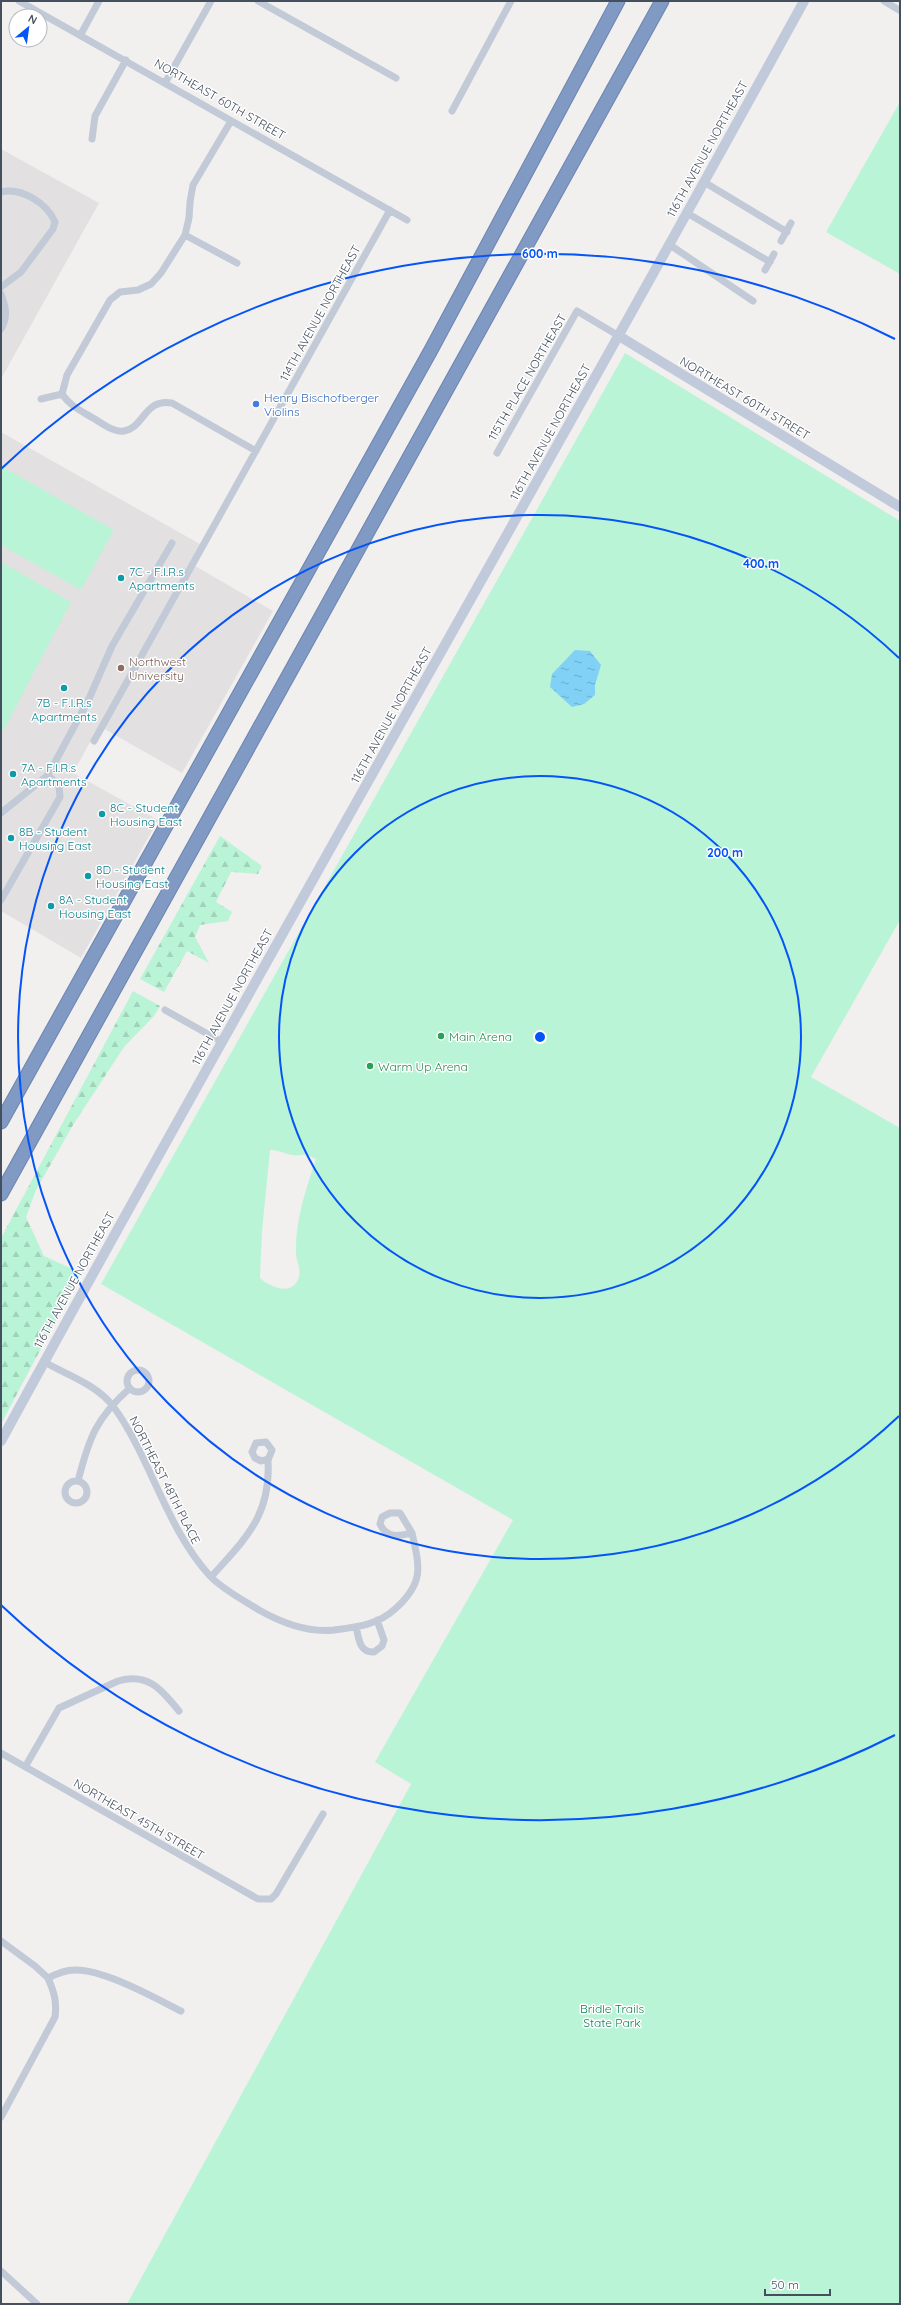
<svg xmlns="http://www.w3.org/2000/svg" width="901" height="2305" viewBox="0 0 901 2305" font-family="Quicksand,sans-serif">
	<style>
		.education { fill: #e3e0e1 }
		.green { fill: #b9f4d6; fill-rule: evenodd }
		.forest { fill: url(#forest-firs) }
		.water { fill: url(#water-ripples) }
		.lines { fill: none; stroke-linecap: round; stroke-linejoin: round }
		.highway-casing { stroke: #6c85b0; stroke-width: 15 }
		.street { stroke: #c1cad6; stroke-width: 7 }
		.secondary { stroke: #c0cada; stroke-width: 10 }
		.highway { stroke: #819ac4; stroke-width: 13 }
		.ring { fill: none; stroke: #0454f7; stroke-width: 2 }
		.shop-dot { fill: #3f7fe0; stroke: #fff; stroke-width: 1.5 }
		.culture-dot { fill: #0f9aa8; stroke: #fff; stroke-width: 1.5 }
		.education-dot { fill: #8d6e63; stroke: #fff; stroke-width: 1.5 }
		.leisure-dot { fill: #2e9e5b; stroke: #fff; stroke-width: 1.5 }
		.labels { text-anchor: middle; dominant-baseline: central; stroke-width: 3; stroke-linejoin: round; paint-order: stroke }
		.street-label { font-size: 12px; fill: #45505f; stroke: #fff }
		.shop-label { font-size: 12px; fill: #366cbe; stroke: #fff; text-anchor: start }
		.culture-label { font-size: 12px; fill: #0d838f; stroke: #fff; text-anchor: start }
		.education-label { font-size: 12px; fill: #785e54; stroke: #fff; text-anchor: start }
		.leisure-label { font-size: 12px; fill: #27864d; stroke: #fff; text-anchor: start }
		.park-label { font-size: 12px; fill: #0c8454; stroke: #fff }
		.centre { fill: #0454f7; stroke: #fff; stroke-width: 2 }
		.ring-label { font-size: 12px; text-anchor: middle; font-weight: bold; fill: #0454f7; stroke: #fff; stroke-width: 3; stroke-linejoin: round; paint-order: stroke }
	</style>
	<defs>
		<pattern id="forest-firs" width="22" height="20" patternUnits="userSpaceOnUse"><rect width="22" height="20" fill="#b9f4d6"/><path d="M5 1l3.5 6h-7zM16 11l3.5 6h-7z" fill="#a0d3ba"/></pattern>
		<pattern id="water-ripples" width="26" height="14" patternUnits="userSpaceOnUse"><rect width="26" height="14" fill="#81d1f6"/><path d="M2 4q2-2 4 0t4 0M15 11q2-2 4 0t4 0" fill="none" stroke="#6bacca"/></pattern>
	</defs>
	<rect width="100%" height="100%" fill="#f2efef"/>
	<path class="education" d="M1 149 99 203 1 379Z
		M1 432 200 544 190 563 273 611 182 773 99 726 73 773 158 820 81 958 1 911Z"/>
	<path class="green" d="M900 102V274L826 232Z
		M625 353 900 521V920L811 1077 900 1128V2304H127L411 1784 375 1762 513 1520 101 1284ZM270 1150C278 1150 284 1153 292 1155 304 1157 301 1151 316 1159 306 1189 295 1221 296 1253 296 1263 304 1272 296 1283 287 1295 269 1286 260 1278L262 1231Z
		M1 466 114 530 81 590 1 545Z
		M1 562 71 602 1 735Z"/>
	<path class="forest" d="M220 836 262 866 258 874 231 872 216 902 232 912 228 921 200 925 195 937 209 963 187 951 164 992 140 979Z
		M133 991 160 1006 154 1016 124 1047 73 1125 36 1190 26 1217 44 1256 81 1273 1 1424V1238Z"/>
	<path class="water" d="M575 650 590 651 601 665 595 685V695L584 704 572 707 550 687 552 674Z"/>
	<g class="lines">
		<defs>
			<path id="highway" d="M1 1122 431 350 618 1
				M1 1194 662 1"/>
		</defs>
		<use href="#highway" class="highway-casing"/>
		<path class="street" d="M19 1 407 220
			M258 1 396 78
			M884 1 899 10
			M81 34 99 1
			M165 83 211 1
			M452 111 511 1
			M92 139 95 116 126 60
			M704 182 787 232
			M1 192C21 187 47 203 55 222L53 229 21 272 1 287
			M687 213 770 262
			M185 235 237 263
			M781 241 791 223
			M670 245 753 301
			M765 270 774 254
			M1 294C6 307 8 317 1 329
			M62 394 67 375 110 300 120 292 138 290 151 284 161 273 185 235 189 218 190 202 193 185 231 121
			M62 394C70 406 81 411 93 418 102 423 114 433 124 431 145 427 144 398 172 403L256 451
			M41 399 62 394
			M497 453 577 311 619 336
			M94 741 390 210
			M1 813 48 775 88 701 112 646 172 543
			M1 900 60 797 59 786 48 775
			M165 1010 222 1042
			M44 1362C66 1374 97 1385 113 1406 151 1458 166 1528 210 1576 222 1589 243 1600 259 1610 282 1623 307 1633 334 1630 356 1627 378 1625 395 1609 424 1583 420 1568 412 1533 399 1536 387 1539 380 1524L382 1517 390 1513H400L412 1533
			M127 1381a11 11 0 1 1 22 0a11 11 0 1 1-22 0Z
			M78 1481C89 1438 96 1418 130 1388
			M65 1492a11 11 0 1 1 22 0a11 11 0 1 1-22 0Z
			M211 1577C245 1539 271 1516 268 1461 268 1458 271 1454 272 1450L266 1442 256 1443 252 1452 255 1458 261 1461 268 1459
			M356 1627C359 1638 359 1653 374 1652L382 1646 384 1640 377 1620
			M1 1753 258 1899H271L276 1894 323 1814
			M25 1767 59 1708 118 1681C148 1672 162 1690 179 1711
			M1 1941 35 1966 48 1978C56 1974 65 1970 74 1970 104 1969 155 1998 181 2011
			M1 2117 55 2017C57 2001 54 1992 48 1978
			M1 2271 37 2304"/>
		<path class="secondary" d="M619 336 900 507
			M1 1441C264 959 540 483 804 1"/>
		<use href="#highway" class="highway"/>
	</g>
	<g class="ring">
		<circle cx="540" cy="1037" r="261"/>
		<path d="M899 1416A522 522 0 1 1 899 658"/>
		<path d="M895 1735A783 783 0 0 1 1 1605M1 469A783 783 0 0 1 895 339"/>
	</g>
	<circle class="shop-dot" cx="256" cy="404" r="4"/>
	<g class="culture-dot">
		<circle cx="121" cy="578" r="4"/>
		<circle cx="64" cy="688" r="4"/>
		<circle cx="13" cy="774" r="4"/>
		<circle cx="102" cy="814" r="4"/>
		<circle cx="11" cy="838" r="4"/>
		<circle cx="88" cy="876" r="4"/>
		<circle cx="51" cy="906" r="4"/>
	</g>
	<circle class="education-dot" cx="121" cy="668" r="4"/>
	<g class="leisure-dot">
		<circle cx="441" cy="1036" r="4"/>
		<circle cx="370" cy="1066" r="4"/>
	</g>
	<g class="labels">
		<g class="street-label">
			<text transform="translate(220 99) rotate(30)">NORTHEAST 60TH STREET</text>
			<text transform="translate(707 149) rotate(-61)">116TH AVENUE NORTHEAST</text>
			<text transform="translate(320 313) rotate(-61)">114TH AVENUE NORTHEAST</text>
			<text transform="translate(527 377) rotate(-60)">115TH PLACE NORTHEAST</text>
			<text transform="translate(745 398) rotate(31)">NORTHEAST 60TH STREET</text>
			<text transform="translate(550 432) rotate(-61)">116TH AVENUE NORTHEAST</text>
			<text transform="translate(391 715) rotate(-61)">116TH AVENUE NORTHEAST</text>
			<text transform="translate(232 997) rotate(-61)">116TH AVENUE NORTHEAST</text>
			<text transform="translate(74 1280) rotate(-61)">116TH AVENUE NORTHEAST</text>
			<text transform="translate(165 1480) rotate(63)">NORTHEAST 48TH PLACE</text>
			<text transform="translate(139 1819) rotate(30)">NORTHEAST 45TH STREET</text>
		</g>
		<g class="shop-label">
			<text x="264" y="397">Henry Bischofberger<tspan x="264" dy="14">Violins</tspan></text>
		</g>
		<g class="culture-label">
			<text x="129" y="571">7C - F.I.R.s<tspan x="129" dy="14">Apartments</tspan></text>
			<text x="64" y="702" text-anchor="middle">7B - F.I.R.s<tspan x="64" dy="14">Apartments</tspan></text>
			<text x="21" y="767">7A - F.I.R.s<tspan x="21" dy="14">Apartments</tspan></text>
			<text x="110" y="807">8C - Student<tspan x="110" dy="14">Housing East</tspan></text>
			<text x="19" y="831">8B - Student<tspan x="19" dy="14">Housing East</tspan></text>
			<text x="96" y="869">8D - Student<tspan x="96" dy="14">Housing East</tspan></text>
			<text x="59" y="899">8A - Student<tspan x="59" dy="14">Housing East</tspan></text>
		</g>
		<g class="education-label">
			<text x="129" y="661">Northwest<tspan x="129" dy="14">University</tspan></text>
		</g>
		<g class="leisure-label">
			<text x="449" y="1036">Main Arena</text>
			<text x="378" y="1066">Warm Up Arena</text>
		</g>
		<g class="park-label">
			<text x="612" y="2008">Bridle Trails<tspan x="612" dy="14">State Park</tspan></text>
		</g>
	</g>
	<circle cx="540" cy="1037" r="6" class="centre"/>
	<g class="ring-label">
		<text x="540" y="258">600 m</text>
		<text x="761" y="568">400 m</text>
		<text x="725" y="857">200 m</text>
	</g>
	<rect width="901" height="2305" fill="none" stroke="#45505f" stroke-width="4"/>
	<g transform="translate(28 28) rotate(29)"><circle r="19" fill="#ffffff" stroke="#b5b9bf"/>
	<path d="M0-3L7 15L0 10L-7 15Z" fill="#0454f7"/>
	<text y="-6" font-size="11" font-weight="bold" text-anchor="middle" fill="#45505f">N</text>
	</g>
	<path d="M765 2289v6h65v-6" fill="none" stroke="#45505f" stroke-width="2"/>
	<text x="771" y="2289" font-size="12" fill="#45505f" stroke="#ffffff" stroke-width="3" paint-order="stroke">50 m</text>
</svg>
